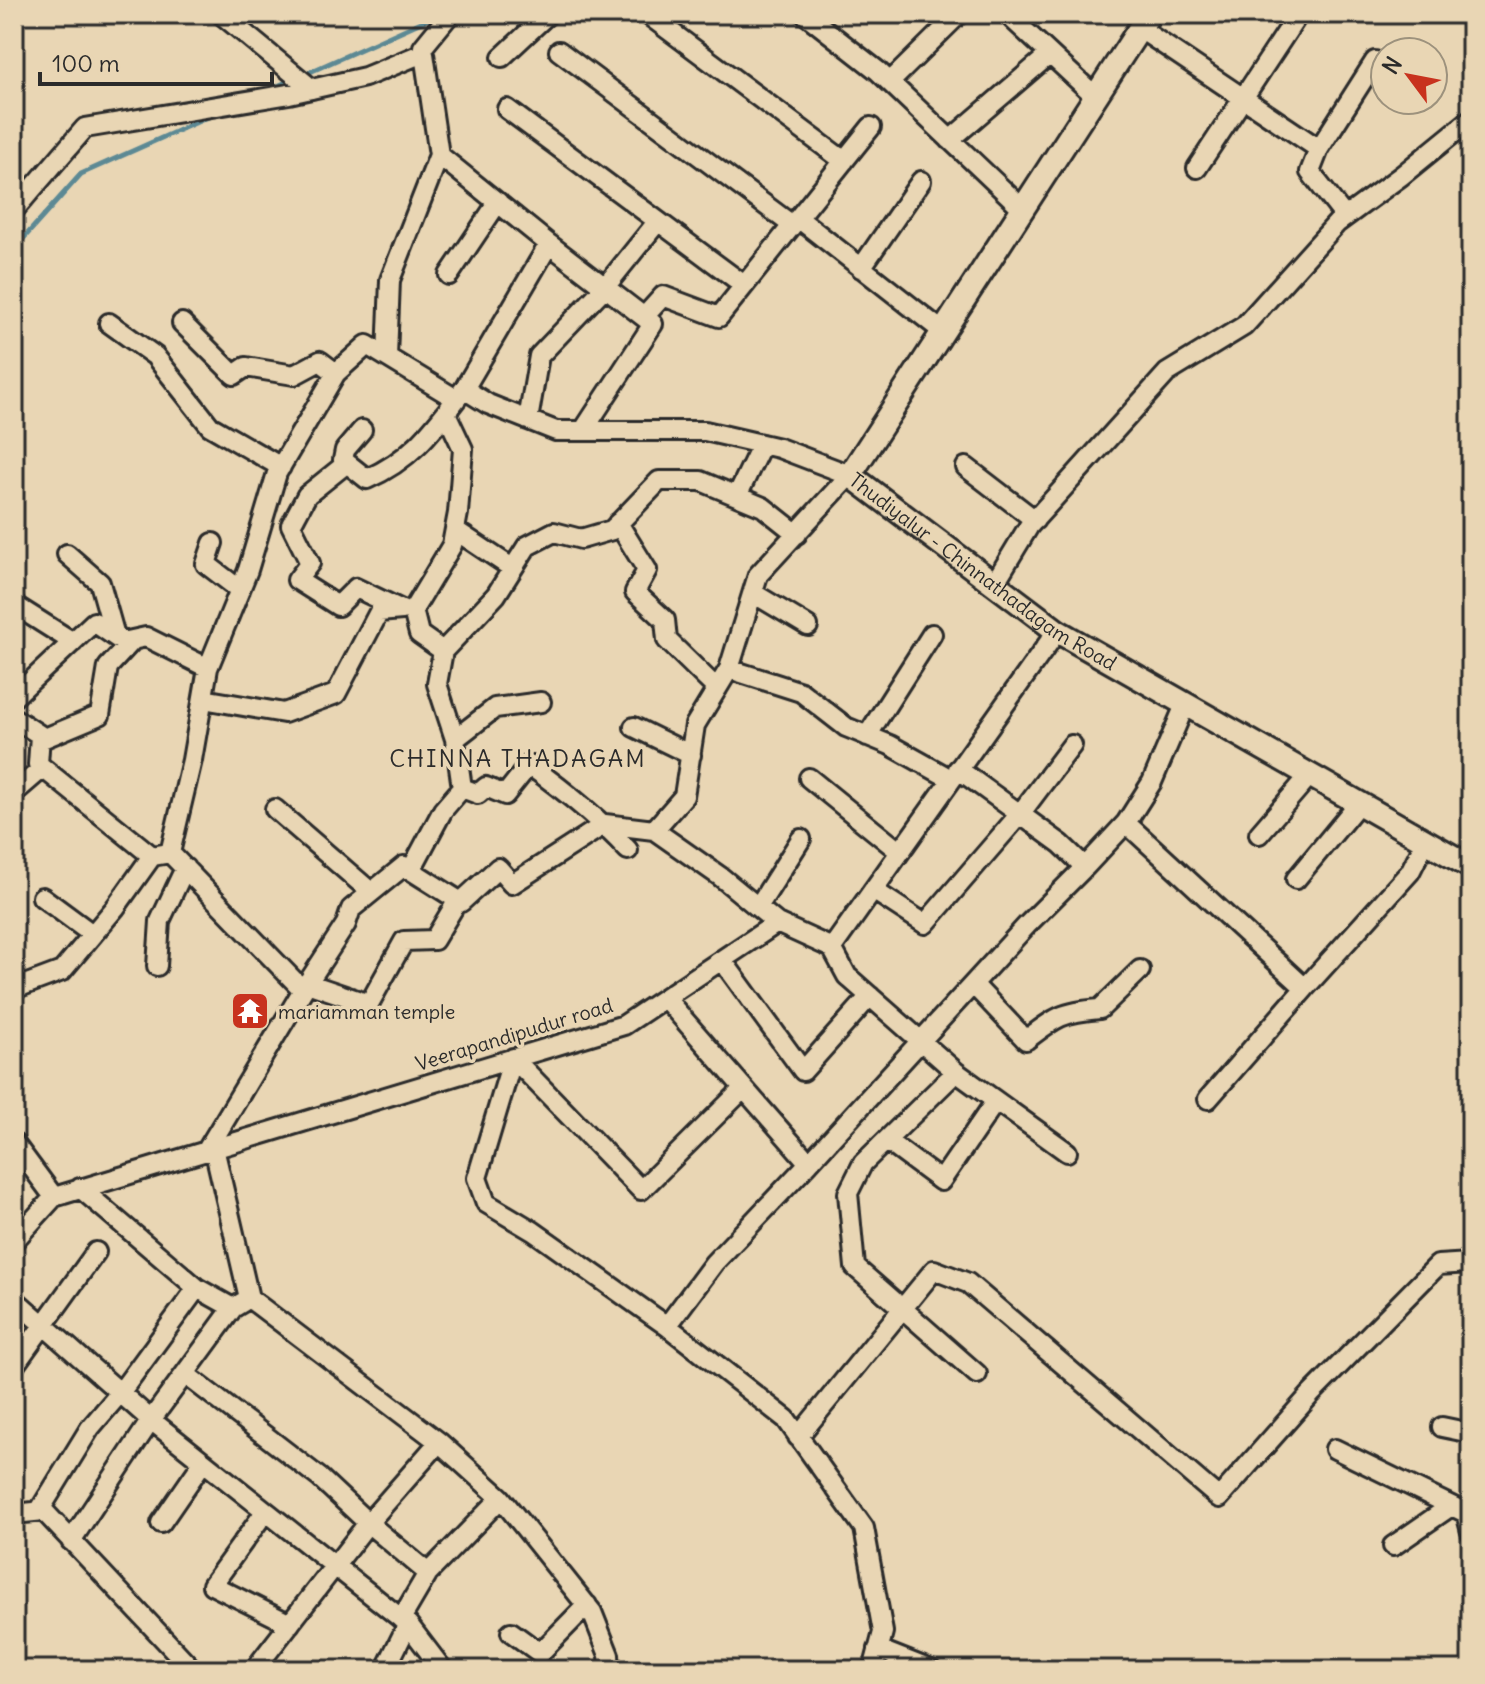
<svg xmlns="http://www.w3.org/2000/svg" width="1485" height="1684" viewBox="0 0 1485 1684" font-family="Delius,sans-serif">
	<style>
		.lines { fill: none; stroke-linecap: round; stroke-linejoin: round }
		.stream { stroke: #5b8994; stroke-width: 5 }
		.minor-casing { stroke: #2b2b2b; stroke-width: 24 }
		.major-casing { stroke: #2b2b2b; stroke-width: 28 }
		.minor { stroke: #e9d6b4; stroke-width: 18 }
		.major { stroke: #e9d6b4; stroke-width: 22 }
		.labels { text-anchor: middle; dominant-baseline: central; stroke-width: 7; stroke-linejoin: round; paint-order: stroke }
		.street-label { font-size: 20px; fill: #2b2b2b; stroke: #e9d6b4 }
		.poi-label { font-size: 20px; fill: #2b2b2b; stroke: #e9d6b4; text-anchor: start }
		.quarter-label { font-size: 24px; letter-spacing: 2px; fill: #2b2b2b; stroke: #e9d6b4 }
	</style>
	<rect width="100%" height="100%" fill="#e9d6b4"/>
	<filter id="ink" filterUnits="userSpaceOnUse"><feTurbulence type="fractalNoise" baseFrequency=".0125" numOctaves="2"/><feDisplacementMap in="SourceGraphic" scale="16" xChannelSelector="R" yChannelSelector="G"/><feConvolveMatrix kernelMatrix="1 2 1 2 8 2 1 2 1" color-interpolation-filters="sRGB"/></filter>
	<g filter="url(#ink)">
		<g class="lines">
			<path class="stream" d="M301 76 439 14
				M271 89 291 80
				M14 249 81 174 215 114"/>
			<defs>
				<path id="minor" d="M221 14 312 89
					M450 14 423 47 439 155 549 244 464 389
					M647 14 844 161
					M805 14 878 71 1022 208
					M1007 14 1095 96
					M1139 28 1319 149 1310 172 1345 217
					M559 51 792 225
					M502 57 548 14
					M890 82 959 14
					M507 109 744 285
					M950 140 1050 54
					M1319 149 1375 61
					M1197 168 1294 21
					M14 210 85 128 289 94 365 77 423 53
					M798 218 942 331
					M549 244 653 324 583 431
					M861 268 921 181
					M449 275 498 202
					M644 317 663 296 719 317 871 127
					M109 323 155 356 210 426 281 467
					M182 323 234 375 246 367 294 375 320 361 336 373
					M387 357 390 280 439 155
					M446 413 463 449 458 513 452 545 413 610 419 634 443 651 496 595 527 546 554 532 581 539 612 530 659 481H701L763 507 797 534
					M528 420 539 356 605 287 658 221
					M362 430 345 450 343 460 367 479C413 459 434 428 464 389L488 404 556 431H705L779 448 850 475 758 575 729 669 695 725 684 796 654 830
					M347 463 307 495 291 525 310 563 297 580 338 606 356 588 402 610
					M966 467 1035 520
					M737 496 762 444
					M618 523 647 570 635 592 665 620 667 640 717 689
					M455 530 512 568
					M213 543 206 564 240 590
					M67 554 100 583 115 636
					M994 584 1029 526 1167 373 1244 326 1337 223 1401 176 1471 119
					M753 593 808 626
					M16 606 73 642
					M443 651 437 684 455 739 462 788 478 794 486 787 505 795 529 765C565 791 598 817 628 850
					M729 669 801 692 846 727 890 745 951 779
					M14 697 94 622 123 642 146 637 208 668
					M203 699 284 713 336 694 379 612 402 610
					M14 718 40 735 38 764 152 856 170 853
					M634 727 691 755
					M867 736 932 634
					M455 739 495 708 541 702
					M40 740 100 715 108 667 133 640
					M809 778 900 852
					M14 793 43 768
					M275 809 371 892
					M1126 823 1305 988 1410 872 1426 840
					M1259 834 1309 776
					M1085 867 1126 823 1152 782 1185 705
					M411 870 443 810 462 788
					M1296 879 1358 804
					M873 890 925 924 1020 814 1072 745
					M42 897 92 934
					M758 907 801 839
					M832 948 847 976 956 1072 1067 1152
					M722 960 803 1071 870 996
					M157 966 160 921 185 868
					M307 983 369 1004 404 941 434 940 458 900
					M973 984 1026 1040C1056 1017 1062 1012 1100 1009L1140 970
					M14 989 62 971 115 908 152 856
					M303 990 346 924 351 909 404 866 461 902 498 868 512 884 605 824 654 830 721 877 777 923
					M665 998 809 1163 1027 925 1085 867 1061 844 958 769
					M956 1072 863 1163 848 1193 855 1267 977 1374
					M743 1089 641 1190 513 1058 477 1178 486 1203 533 1231 667 1326 714 1263 809 1163
					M1208 1099 1305 988
					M887 1141 941 1181 995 1102
					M14 1143 54 1197
					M214 1148 249 1298 439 1442 368 1523 254 1670
					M207 1150 303 990 170 853 192 760 208 668 248 570 277 473 336 373 367 345 456 399
					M80 1188 197 1288 120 1393 90 1428 41 1508 193 1670
					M14 1241 54 1197 624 1025 777 923 832 948 1057 631
					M197 1288 233 1308 243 1302
					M14 1299 151 1420 408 1624 443 1670
					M667 1326 786 1419 864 1528 883 1632 873 1670
					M14 1366 96 1252
					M185 1374 320 1478 368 1523 428 1573 401 1619
					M1442 1427 1471 1433
					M798 1437 934 1270 968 1283 1219 1498 1311 1394 1438 1265 1470 1263 1471 1260
					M1335 1449 1466 1513 1471 1532
					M501 1498 592 1612 609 1655 610 1670
					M265 1512 212 1585 290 1624
					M14 1514 44 1511
					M161 1523 203 1462
					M71 1541 151 1420 233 1308
					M1393 1546 1451 1506
					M428 1573 501 1498 439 1442
					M511 1632 540 1653 587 1605
					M878 1649 931 1670
					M385 1670 408 1624"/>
				<g id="major">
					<path id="s1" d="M1149 14 850 475 1057 631 1471 867"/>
				</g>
			</defs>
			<use href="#minor" class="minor-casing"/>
			<use href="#major" class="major-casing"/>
			<use href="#minor" class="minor"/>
			<use href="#major" class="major"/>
		</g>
	</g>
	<defs>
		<symbol id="temple-square" viewBox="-11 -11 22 22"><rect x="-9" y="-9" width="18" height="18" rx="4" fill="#c8321e" stroke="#e9d6b4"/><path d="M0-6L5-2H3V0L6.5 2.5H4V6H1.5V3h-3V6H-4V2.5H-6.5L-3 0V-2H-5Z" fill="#fff"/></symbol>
	</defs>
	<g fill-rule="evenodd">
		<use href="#temple-square" x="228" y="989" width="44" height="44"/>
	</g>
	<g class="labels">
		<g class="street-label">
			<text stroke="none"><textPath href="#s1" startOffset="714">Thudiyalur - Chinnathadagam Road</textPath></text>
			<text transform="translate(514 1034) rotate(-17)">Veerapandipudur road</text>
		</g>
		<g class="poi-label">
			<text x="278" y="1011">mariamman temple</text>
		</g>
		<g class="quarter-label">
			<text x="518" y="758">CHINNA THADAGAM</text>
		</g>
	</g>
	<rect width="1485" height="1684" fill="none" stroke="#e9d6b4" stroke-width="48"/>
	<rect x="24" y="24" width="1437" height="1636" fill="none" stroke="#2b2b2b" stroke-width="3" filter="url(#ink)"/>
	<g transform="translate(1409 76) rotate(302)"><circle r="38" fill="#e9d6b4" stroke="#9d927d" stroke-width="2"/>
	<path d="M0-6L14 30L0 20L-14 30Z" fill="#c8321e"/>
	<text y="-12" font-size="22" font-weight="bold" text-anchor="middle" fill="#2b2b2b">N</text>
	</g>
	<path d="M40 72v12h232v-12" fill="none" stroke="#2b2b2b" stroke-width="4"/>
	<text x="52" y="72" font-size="24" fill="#2b2b2b" stroke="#e9d6b4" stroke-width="6" paint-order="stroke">100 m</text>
</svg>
